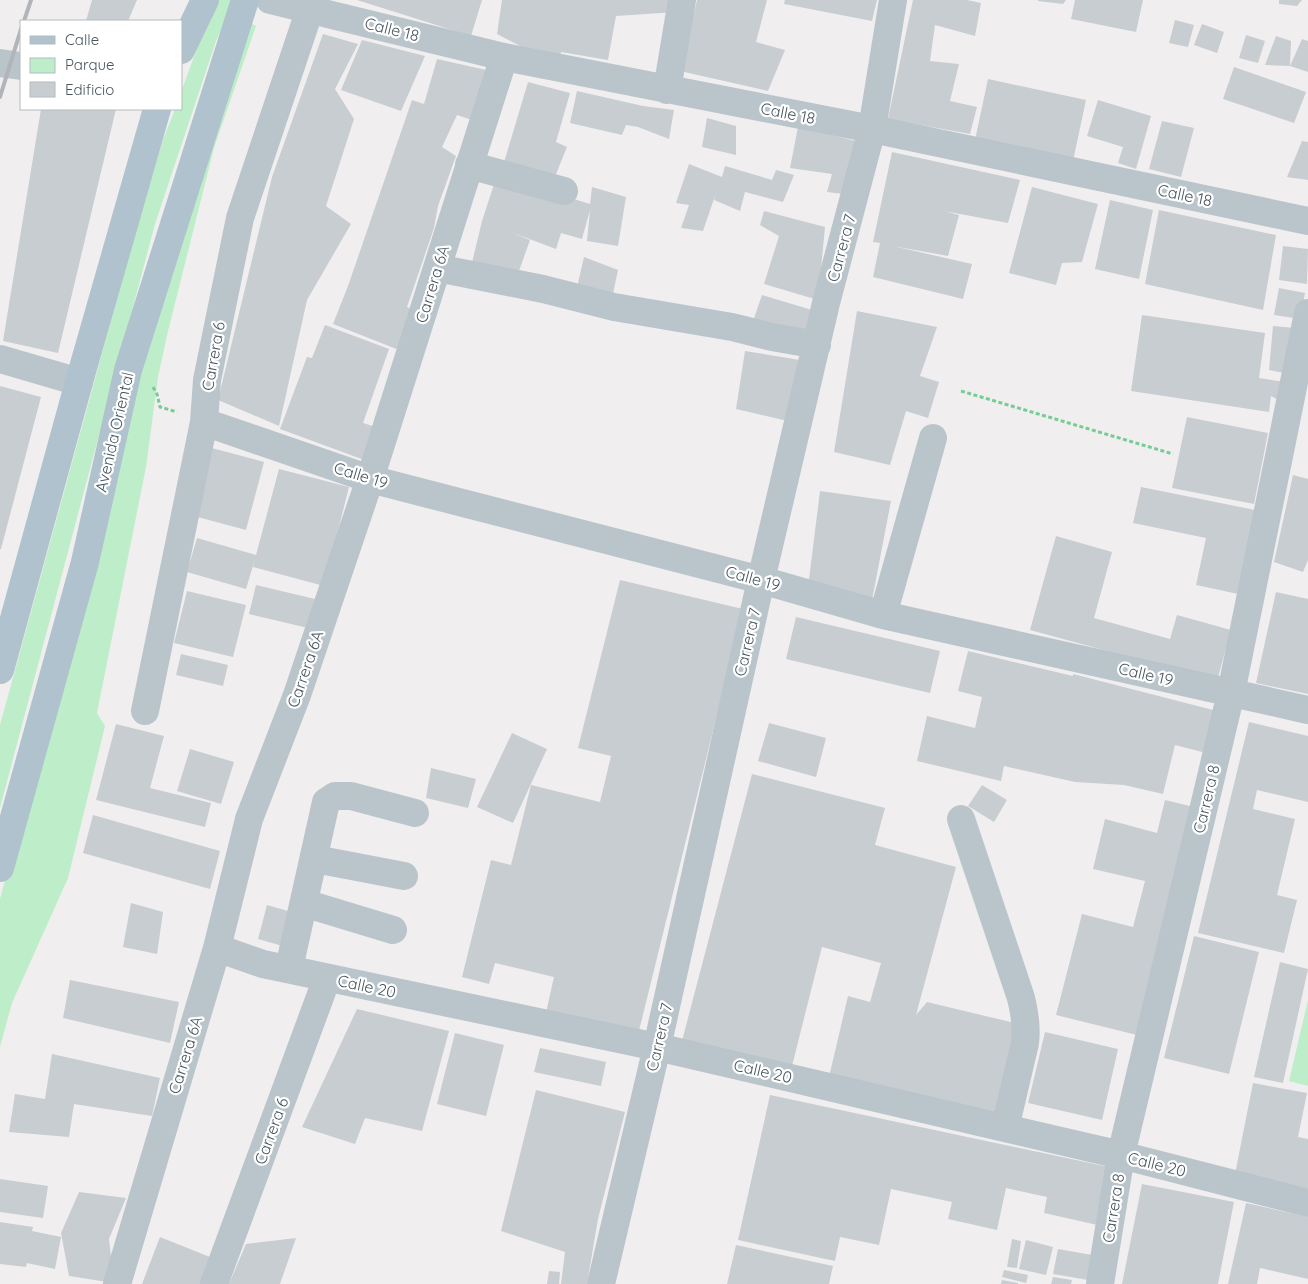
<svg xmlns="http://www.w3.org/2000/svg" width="1308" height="1284" viewBox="0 0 1308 1284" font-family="Quicksand,sans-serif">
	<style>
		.green { fill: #bdeec9 }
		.building { fill: #c8cdd1 }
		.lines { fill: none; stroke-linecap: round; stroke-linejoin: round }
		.path { stroke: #76cc95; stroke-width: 3; stroke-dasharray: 4 2.5; stroke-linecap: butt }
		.minor { stroke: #bac5cb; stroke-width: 28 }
		.major { stroke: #afc2cd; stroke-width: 28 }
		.rail { stroke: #b1b5b9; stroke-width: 4 }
		.labels { text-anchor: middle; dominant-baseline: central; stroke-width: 4.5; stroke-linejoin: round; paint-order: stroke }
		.street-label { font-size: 16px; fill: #47555c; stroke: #fff }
	</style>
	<rect width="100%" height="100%" fill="#f1eeef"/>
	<path class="green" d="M218 0H235L216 41 155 224 0 808V725L139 219 163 140 175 109H181V92L203 32Z
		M249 22 256 26 214 148 168 331 158 377 146 467 97 713 105 726 68 878 12 1003 0 1047V899L144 355Z
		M1308 1000V1086L1289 1081Z"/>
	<path class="building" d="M92 0H137L128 21H86Z
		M357 0H482L471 36Z
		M502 0H679L677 12 616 16 608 60 561 52 560 56 528 50 497 34Z
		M697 0H767L756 42 785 50 768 91 680 71Z
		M785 0H877L872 21 784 4Z
		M913 0H967L981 3 975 36 935 25 930 61 959 64 950 101 977 107 970 134 888 119Z
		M1038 0H1066L1063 4 1038 1Z
		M1075 0H1143L1136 32 1071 19Z
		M1279 0H1302L1297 6 1279 4Z
		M1175 20 1194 25 1188 47 1169 43Z
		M1202 24 1224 32 1217 53 1194 45Z
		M323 34 358 44 335 89 354 119 326 206 351 224 307 300 279 426 218 400 272 177Z
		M1246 35 1265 41 1258 63 1239 58Z
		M1276 36 1291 41 1290 66 1265 65Z
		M1302 39 1308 41V72L1290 66Z
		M362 40 425 56 401 111 341 90Z
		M437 59 486 70 472 120 457 115 442 147 456 156 438 206 434 228 407 307 415 311 399 350 333 324 348 286 412 100 424 104Z
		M1234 67 1306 92 1294 123 1223 99Z
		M988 79 1086 100 1073 161 975 140Z
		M528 82 570 93 556 142 567 147 552 184 502 169Z
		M577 91 643 106 674 110 669 139 638 127 626 125 622 135 570 123Z
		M1098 100 1151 116 1136 169 1118 163 1123 147 1087 136Z
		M41 109H116L58 353 3 341Z
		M707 118 736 126V155L702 147Z
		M1162 121 1194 128 1181 177 1149 169Z
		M798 127 860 142 852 195 827 192 832 174 790 168Z
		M1302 141 1308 142V180L1287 177Z
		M892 152 1020 180 1008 223 944 211 959 215 948 256 893 246 972 264 963 299 873 277 880 243 873 242Z
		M689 164 722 177 725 166 772 180 776 170 794 175 783 202 745 192 740 211 714 200 716 193 703 231 681 228 689 205 676 203Z
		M497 175 590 204 592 187 626 197 618 246 587 241 590 210 582 239 561 233 556 249 503 229 530 240 515 282 470 271 482 221Z
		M1032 187 1098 204 1082 262 1062 263 1056 285 1009 273Z
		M1110 200 1153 210 1139 279 1095 269Z
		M1159 210 1276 235 1263 310 1145 284Z
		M764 211 825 227 818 300 764 284 779 236 760 225Z
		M1283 246 1308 249 1307 284 1279 280Z
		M584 257 618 270 611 303 575 296Z
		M1279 288 1305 293 1300 319 1274 315Z
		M762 295 812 310 807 338 751 327Z
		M857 311 937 327 920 376 939 382 928 418 906 411 890 465 834 452Z
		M1142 315 1265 333 1259 378 1292 383 1282 402 1271 396 1269 412 1131 391Z
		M325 325 389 349 363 423 379 428 367 461 280 429 307 357 312 358Z
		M1273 326 1295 328V375L1269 370Z
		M745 351 806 361 792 422 736 409Z
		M0 386 41 397 1 549H0Z
		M1187 417 1268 433 1254 504 1172 488Z
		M208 447 264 462 246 530 190 515Z
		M279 469 349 487 324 586 253 567 255 559 246 589 187 572 197 538 256 555Z
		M1293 475 1308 479V560L1303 572 1274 562Z
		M1141 487 1260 511 1243 595 1196 585 1206 538 1133 523Z
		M820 491 891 501 872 600 808 587Z
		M1056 536 1112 552 1094 618 1170 639 1177 615 1231 630 1217 681 1030 630Z
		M620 580 743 609 637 1039 545 1017 554 977 495 963 489 984 462 977 491 860 511 865 531 785 600 802 611 756 578 748Z
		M256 585 315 599 308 628 249 614Z
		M187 591 246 605 233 657 174 643Z
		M1276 592 1308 599V694L1256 683Z
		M796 617 940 651 930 693 786 659Z
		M968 651 1073 676V674L1217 711 1206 753 1175 745 1163 794 1124 785 1075 782 1004 766 1001 781 917 761 927 716 975 728 982 697 958 691Z
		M181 654 228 665 223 686 176 675Z
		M1249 722 1308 736V802L1257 790 1253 809 1295 819 1277 895 1297 900 1284 953 1198 933Z
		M769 723 826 738 816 777 758 761Z
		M116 724 164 736 150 788 211 803 205 827 96 800Z
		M512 733 547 749 513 823 477 807Z
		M190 749 234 762 221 804 177 791Z
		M431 768 476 779 468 808 426 798Z
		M752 774 885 808 875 845 956 867 916 1015 927 1002 1023 1025 1003 1113 829 1077 848 996 870 1002 881 963 822 947 791 1070 682 1041Z
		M982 785 1007 800 994 822 968 806Z
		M1165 800 1198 808 1141 1036 1056 1015 1082 914 1133 927 1145 881 1093 869 1105 819 1157 833Z
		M93 815 220 851 210 889 83 853Z
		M131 903 163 912 157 954 123 947Z
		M267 905 295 913 286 947 258 939Z
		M1194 936 1259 952 1229 1074 1164 1058Z
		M1280 962 1308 969 1283 1083 1254 1077Z
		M70 980 179 1002 170 1043 63 1018Z
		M357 1009 449 1031 422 1131 365 1118 355 1144 302 1127Z
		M1045 1032 1118 1049 1102 1120 1028 1103Z
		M455 1033 504 1045 486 1116 437 1104Z
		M540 1048 606 1062 601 1086 534 1072Z
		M52 1054 160 1078 152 1116 74 1104 69 1137 9 1132 15 1094 45 1099Z
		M1253 1083 1307 1093 1298 1137 1308 1139V1189L1235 1174Z
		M536 1090 625 1112 598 1219 587 1284H561L565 1252 501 1231Z
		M770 1095 1114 1168 1102 1226 1044 1213 1047 1197 1006 1188 997 1230 948 1219 952 1202 891 1189 879 1245 840 1237 835 1261 738 1240Z
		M0 1179 48 1186 43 1218 0 1212Z
		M1142 1184 1234 1202 1218 1284H1122Z
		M79 1192 126 1198 109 1239 114 1283 69 1276 61 1233Z
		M1246 1203 1308 1217V1279L1260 1268 1257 1284H1228Z
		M0 1222 33 1227 32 1231 61 1237 55 1269 27 1263 26 1267 0 1264Z
		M160 1237 210 1257 200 1284H142Z
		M296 1238 280 1284H229L246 1244Z
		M1012 1239 1021 1241 1017 1268 1007 1267Z
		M1026 1240 1053 1247 1046 1275 1019 1269Z
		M736 1245 833 1266 829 1284H727Z
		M1058 1249 1098 1256 1094 1281 1053 1274Z
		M1004 1270 1028 1275 1026 1283 1002 1277Z
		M549 1271 560 1272 559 1284H547Z
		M1053 1277 1072 1280 1071 1284H1051Z
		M1002 1280 1018 1283V1284H1001Z"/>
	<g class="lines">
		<path class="path" d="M153 387 157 394 160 407 177 412
			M961 391 1173 454"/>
		<path class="minor" d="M270 0 504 57 872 129 1308 221
			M0 63 21 66
			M667 90 682 0
			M469 165 564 191
			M437 268 543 289 614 307 732 327 772 337 817 345
			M0 359 79 382
			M204 422 370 479 761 580 883 615 1308 710
			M883 615 933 438
			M145 711 204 422 207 380 240 218 310 9 315 0
			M961 819 1021 998C1025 1014 1027 1027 1025 1043L1005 1128
			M315 859 404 876
			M304 903 393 930
			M217 948 263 964 657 1047 1121 1155 1308 1203
			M289 968 326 802 335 796H351L415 813
			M117 1284 217 948 249 819 297 695 370 479 504 57
			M214 1284 327 978
			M601 1284 657 1047 761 580 826 303 872 129 893 0
			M1100 1284 1121 1155 1231 693 1308 313"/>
		<path class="major" d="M181 50 205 0
			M0 670 79 382 157 109
			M0 868 85 562 128 370 245 0"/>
		<path class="rail" d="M24 21 31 0
			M0 97 21 29"/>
	</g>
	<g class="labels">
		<g class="street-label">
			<text transform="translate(392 29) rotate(14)">Calle 18</text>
			<text transform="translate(788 113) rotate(11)">Calle 18</text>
			<text transform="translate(1185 195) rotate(12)">Calle 18</text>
			<text transform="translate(841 248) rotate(-75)">Carrera 7</text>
			<text transform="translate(432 284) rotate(-73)">Carrera 6A</text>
			<text transform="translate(213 356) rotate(-80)">Carrera 6</text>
			<text transform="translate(114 432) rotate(-77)">Avenida Oriental</text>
			<text transform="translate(361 475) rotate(17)">Calle 19</text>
			<text transform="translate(753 578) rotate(15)">Calle 19</text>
			<text transform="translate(747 642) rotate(-77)">Carrera 7</text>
			<text transform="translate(305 669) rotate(-71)">Carrera 6A</text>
			<text transform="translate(1146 674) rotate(13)">Calle 19</text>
			<text transform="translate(1206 799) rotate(-77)">Carrera 8</text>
			<text transform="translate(367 986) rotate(12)">Calle 20</text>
			<text transform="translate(659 1037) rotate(-77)">Carrera 7</text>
			<text transform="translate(185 1055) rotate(-73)">Carrera 6A</text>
			<text transform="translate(763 1071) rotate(13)">Calle 20</text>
			<text transform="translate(271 1131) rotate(-70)">Carrera 6</text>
			<text transform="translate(1157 1164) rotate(14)">Calle 20</text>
			<text transform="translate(1113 1208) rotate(-81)">Carrera 8</text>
		</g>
	</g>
	<rect x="20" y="20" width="162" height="90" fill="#ffffff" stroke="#b5bbbe"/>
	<rect x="30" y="36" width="25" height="8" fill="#afc2cd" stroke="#b5bbbe"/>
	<text x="65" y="45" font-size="15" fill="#47555c">Calle</text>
	<rect x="30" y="58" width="25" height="15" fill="#bdeec9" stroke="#b5bbbe"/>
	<text x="65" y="70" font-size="15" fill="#47555c">Parque</text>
	<rect x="30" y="82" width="25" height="15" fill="#c8cdd1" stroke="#b5bbbe"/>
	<text x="65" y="95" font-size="15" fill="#47555c">Edificio</text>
</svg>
